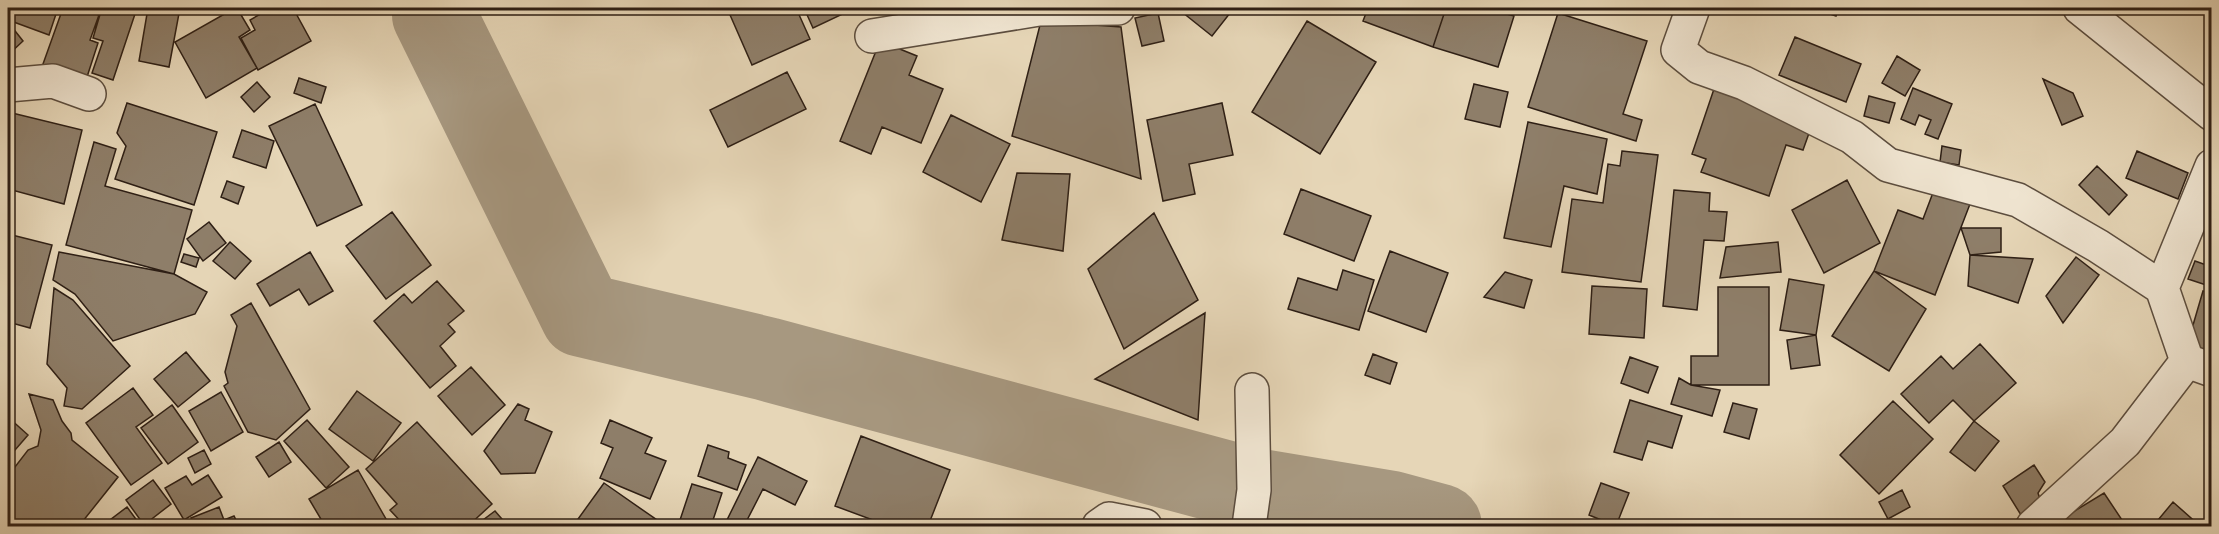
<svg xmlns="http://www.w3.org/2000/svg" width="2219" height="534" viewBox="0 0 2219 534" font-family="Cardo,serif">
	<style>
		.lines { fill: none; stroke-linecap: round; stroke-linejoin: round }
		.river { stroke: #a79880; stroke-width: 84 }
		.building { fill: #8e7e69; stroke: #2e1f15; stroke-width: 1.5 }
		.minor-casing { stroke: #5c4d3e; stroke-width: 36 }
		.minor { stroke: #efe4d0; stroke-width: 33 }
	</style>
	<rect width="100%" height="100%" fill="#e6d6b7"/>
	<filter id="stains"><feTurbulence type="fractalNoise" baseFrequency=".00333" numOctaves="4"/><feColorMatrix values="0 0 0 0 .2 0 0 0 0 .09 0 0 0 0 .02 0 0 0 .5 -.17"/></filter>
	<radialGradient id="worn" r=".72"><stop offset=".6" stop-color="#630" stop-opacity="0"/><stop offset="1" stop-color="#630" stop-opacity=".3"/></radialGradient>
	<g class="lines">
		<path class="river" d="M434 8V15L582 315 767 359 1254 490 1392 513 1440 526"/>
	</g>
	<path class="building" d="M16 8H58L49 35 11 21Z
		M63 8H78L99 15 90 40 98 43 86 80 43 64Z
		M90 8H137L113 80 92 73 103 41 93 38 101 11Z
		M148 8H180L169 67 139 61Z
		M235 8H237L250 30 239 37 257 68 206 98 175 42Z
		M271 8H293L311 41 258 70 241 38 255 30 250 20Z
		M727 8H796L810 39 752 65Z
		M804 8H845L847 12 813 28Z
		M1177 8H1234L1212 36Z
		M1368 8H1446L1433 47 1363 21Z
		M1446 8H1486L1514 16 1498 67 1433 47Z
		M1813 8H1839L1836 16Z
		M1158 13 1164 41 1142 46 1135 18Z
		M1558 13 1647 41 1623 114 1642 120 1636 141 1528 107Z
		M1041 21 1121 27 1141 179 1012 136Z
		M1307 21 1376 62 1320 154 1252 112Z
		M8 22 23 41 8 55Z
		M1795 37 1861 64 1846 102 1779 75Z
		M880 41 917 56 909 75 943 89 921 143 882 127 871 154 840 141Z
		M1897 56 1920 70 1905 96 1882 83Z
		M787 72 806 109 728 147 710 110Z
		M299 78 326 87 321 103 294 93Z
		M2043 79 2073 93 2083 116 2062 125Z
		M257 82 270 97 254 112 241 97Z
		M1474 84 1508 92 1500 127 1465 119Z
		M1913 88 1952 104 1938 139 1925 134 1931 120 1919 115 1915 125 1901 119Z
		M1714 89 1813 122 1803 150 1786 145 1769 196 1701 172 1706 159 1692 154Z
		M1869 96 1895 103 1889 123 1864 116Z
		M127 103 217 132 194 205 115 179 126 146 117 133Z
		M1222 103 1233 155 1189 164 1195 194 1163 201 1147 120Z
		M315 104 362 205 317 226 269 126Z
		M8 112 82 130 64 204 8 189Z
		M951 115 1010 144 981 202 923 172Z
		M1528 122 1607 139 1597 194 1564 186 1551 247 1504 238Z
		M242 130 274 141 266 168 233 157Z
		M94 142 116 149 105 186 192 210 174 274 66 245Z
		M1942 146 1961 150 1959 165 1940 162Z
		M1622 151 1658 155 1641 282 1562 272 1572 199 1603 203 1608 164 1620 166Z
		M2137 151 2188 173 2178 199 2126 178Z
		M2097 166 2127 195 2109 215 2079 185Z
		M1017 173 1070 174 1063 251 1002 240Z
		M1847 180 1880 243 1824 273 1792 210Z
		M227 181 244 187 238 204 221 197Z
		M1301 189 1371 216 1354 261 1284 234Z
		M1674 190 1710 193 1709 211 1727 212 1724 241 1704 240 1697 310 1663 306Z
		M1934 190 1970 204 1935 295 1874 271 1898 210 1923 219Z
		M392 212 431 265 386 299 346 246Z
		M1154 213 1198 300 1124 349 1088 269Z
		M209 222 226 243 203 261 187 239Z
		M1961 228H2001V252L1970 255Z
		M8 234 52 245 30 328 8 322Z
		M230 242 251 261 235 279 213 261Z
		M1778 242 1781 272 1720 278 1726 247Z
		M1390 251 1448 273 1426 332 1368 311Z
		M59 252 174 274 207 292 195 314 113 341 75 294 53 280Z
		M310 252 333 291 309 305 299 289 270 306 257 284Z
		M184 254 199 258 196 267 181 262Z
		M1970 255 2033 259 2018 303 1968 286Z
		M2076 257 2099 275 2063 323 2046 296Z
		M2195 261 2212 267V287L2188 279Z
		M1343 270 1374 280 1359 330 1288 309 1298 278 1337 290Z
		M1874 271 1926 309 1889 371 1832 336Z
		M1505 272 1532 280 1524 308 1484 297Z
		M1789 279 1824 285 1816 335 1780 330Z
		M437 281 464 311 448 324 455 332 440 346 456 366 430 388 374 321 404 294 412 303Z
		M1592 286 1647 289 1644 338 1589 334Z
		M1718 287H1769V385H1691V356H1718Z
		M54 288 73 300 130 366 82 409 64 406 67 388 47 364Z
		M2203 291 2212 293V357L2186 349Z
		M251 303 310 409 276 440 248 432 224 386 228 383 225 372 237 326 231 315Z
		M1205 313 1198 420 1095 379Z
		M1816 335 1820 365 1791 369 1787 340Z
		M1980 344 2016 383 1974 421 1953 400 1929 423 1901 394 1941 356 1953 369Z
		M186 352 210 381 178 407 154 379Z
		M1373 354 1397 363 1390 384 1365 375Z
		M1630 357 1658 367 1648 393 1621 383Z
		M471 367 505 405 472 435 438 396Z
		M1679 378 1691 385 1720 390 1712 416 1671 404Z
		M133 388 153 415 136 427 162 463 131 485 86 423Z
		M357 391 401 423 373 461 329 429Z
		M221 392 243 432 211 451 189 411Z
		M29 394 53 400 62 421 71 433 72 440 118 477 79 526H8V476L28 450 38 446 41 430Z
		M1630 400 1682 416 1672 448 1648 441 1642 460 1614 452Z
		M1893 401 1933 439 1879 494 1840 455Z
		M1733 403 1757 409 1749 439 1724 432Z
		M518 404 529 409 525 420 552 432 535 473 501 474 484 451Z
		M172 405 198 442 168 464 141 428Z
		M8 417 28 435 9 457 8 456Z
		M307 420 349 467 326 488 284 441Z
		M610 420 652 438 645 453 666 461 650 499 600 478 613 448 601 443Z
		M1974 421 1999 441 1975 471 1950 452Z
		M417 422 492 504 468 526H405L390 510 397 504 366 469Z
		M861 436 950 470 928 526H889L835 506Z
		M279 442 291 462 269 477 256 457Z
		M708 445 729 452 728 458 746 465 737 490 698 476Z
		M204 450 211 464 195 473 188 458Z
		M758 457 807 481 795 505 763 489 744 526H724Z
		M2034 465 2045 482 2038 493 2041 502 2021 515 2003 486Z
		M358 470 390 526H325L309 499Z
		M208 475 222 497 184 520 165 488 186 476 192 485Z
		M153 480 171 504 144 525 126 500Z
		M604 483 657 520 652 526H573Z
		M1601 483 1629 493 1616 526 1589 515Z
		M692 484 722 493 711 526H678Z
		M1902 490 1910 507 1888 519 1879 502Z
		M2104 493 2126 526H2050Z
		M2173 502 2200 526H2153Z
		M127 507 141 526H102Z
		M219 507 224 520 234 516 239 526H195L191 518Z
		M495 511 508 526H475Z"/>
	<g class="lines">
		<defs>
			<path id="minor" d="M1693 8 1678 50 1699 67 1744 83 1852 137 1888 165 2018 200 2098 246 2162 288 2187 361 2212 370
				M2080 8 2212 114
				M872 36 1039 9 1118 8
				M8 85 53 81 89 94
				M2162 288 2212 166
				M1099 526 1109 519 1145 526
				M1249 526 1254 490 1252 390
				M2033 526 2125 442 2187 361"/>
		</defs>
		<use href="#minor" class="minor-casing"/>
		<use href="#minor" class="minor"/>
	</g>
	<rect width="2219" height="534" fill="none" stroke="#e6d6b7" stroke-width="30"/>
	<rect x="9" y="9" width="2201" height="516" fill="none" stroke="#2e1f15" stroke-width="3"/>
	<rect x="15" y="15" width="2189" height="504" fill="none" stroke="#2e1f15" stroke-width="1.5"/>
	<rect width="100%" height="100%" filter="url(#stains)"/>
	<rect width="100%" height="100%" fill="url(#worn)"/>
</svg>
